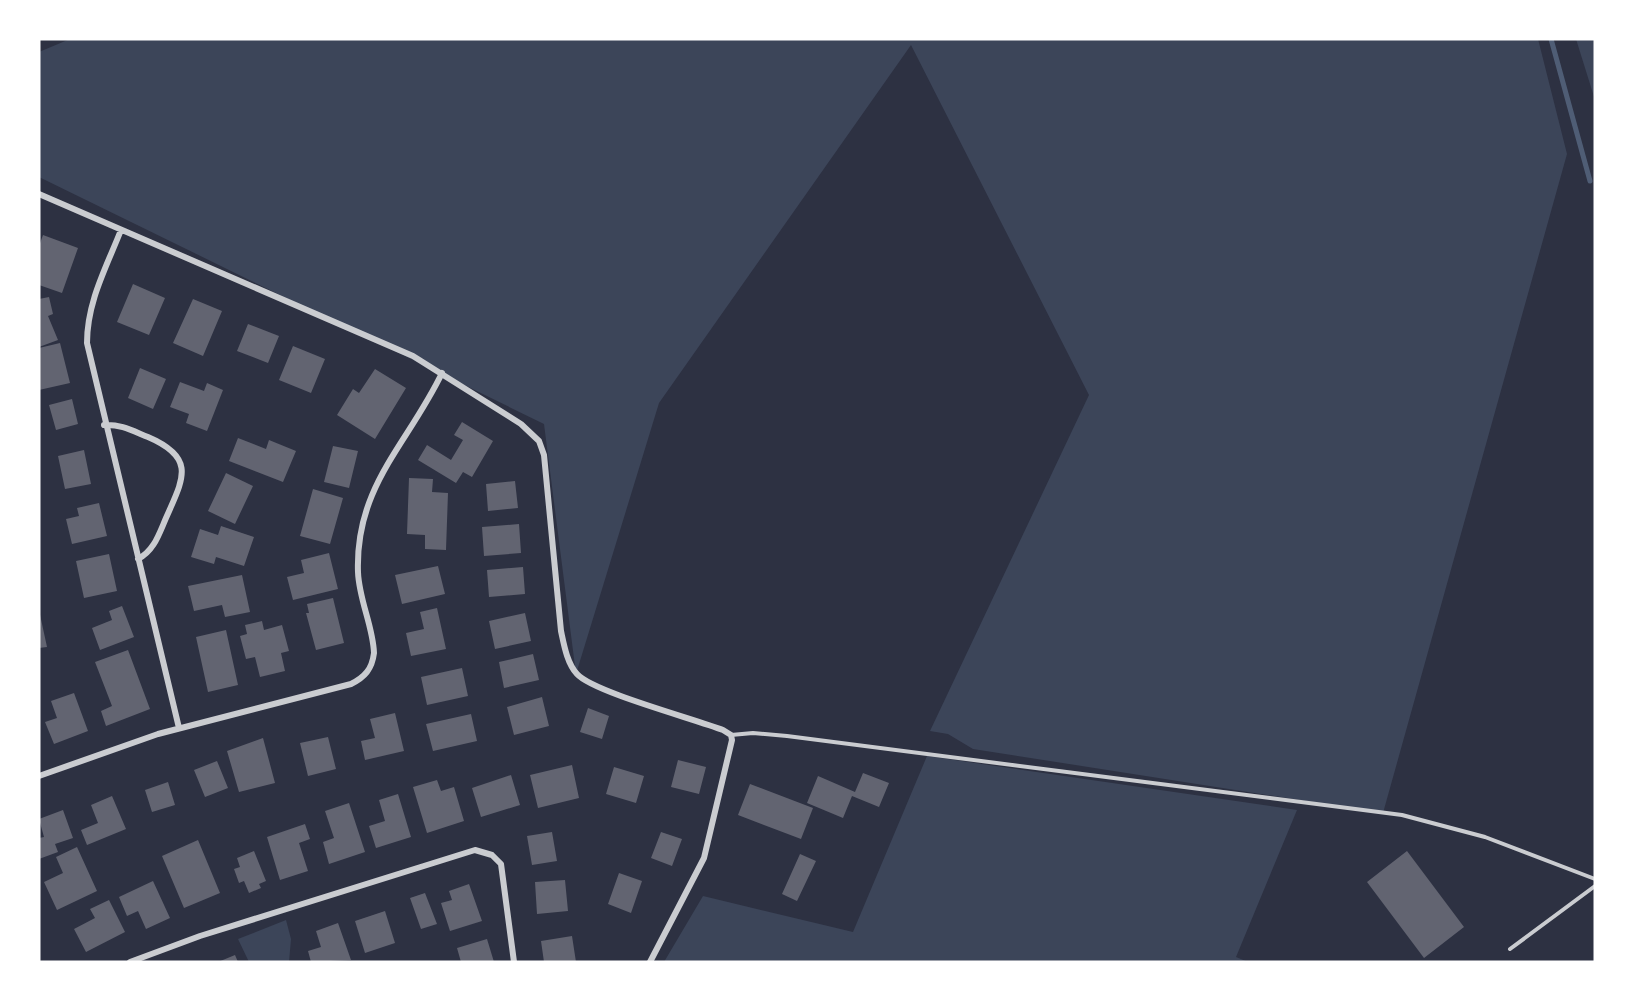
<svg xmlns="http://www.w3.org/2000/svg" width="1634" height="1001" viewBox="0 0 1634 1001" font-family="'Alegreya Sans',sans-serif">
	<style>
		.green { fill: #3c4559 }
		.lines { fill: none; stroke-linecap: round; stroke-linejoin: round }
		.stream { stroke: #4f5d75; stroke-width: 5 }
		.building { fill: #626471 }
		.service { stroke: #caccd0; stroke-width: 4 }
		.minor { stroke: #caccd0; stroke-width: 6 }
	</style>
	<rect width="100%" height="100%" fill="#2d3142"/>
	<path class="green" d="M70 39H1538L1567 154 1383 813 973 749 948 734 930 731 1089 395 911 45 659 403 576 674 544 424 39 177V52Z
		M1576 39H1595V100Z
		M927 756 1297 810 1236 957 1248 962H664L703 896 853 932Z
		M286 920 291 939 289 962H249L238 939Z"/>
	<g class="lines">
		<path class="stream" d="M1551 39 1590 181"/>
	</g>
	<path class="building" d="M43 235 78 248 62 293 39 285V246Z
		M133 284 165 298 149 335 117 322Z
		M49 297 53 314 48 316 58 340 39 347V299Z
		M193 299 222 311 203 356 173 343Z
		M248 324 279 336 268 363 237 351Z
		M60 343 70 383 39 390V348Z
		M293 346 325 359 311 393 279 380Z
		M140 368 166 379 153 409 128 398Z
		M375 369 406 388 375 439 337 415 353 389 359 393Z
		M180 382 204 391 207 383 223 390 207 431 186 423 189 414 170 407Z
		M72 399 78 424 56 430 49 405Z
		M462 422 493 441 472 477 463 472 456 483 418 460 427 445 451 460 463 440 454 435Z
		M238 438 266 449 269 440 296 451 283 482 229 461Z
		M333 446 358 451 349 488 324 482Z
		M84 450 91 484 65 489 58 456Z
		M226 473 253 486 235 524 208 511Z
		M409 478 433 479 432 492 448 493 446 550 425 549V535L407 534Z
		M515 481 518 508 488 511 486 484Z
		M313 489 343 498 330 544 300 536Z
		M99 503 107 536 72 544 66 519 79 516 77 508Z
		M519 524 521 553 484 556 482 527Z
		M221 526 254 537 244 566 216 557 214 564 191 557 200 529 218 535Z
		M329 553 338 589 293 600 287 577 304 573 301 560Z
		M109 554 117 591 84 598 76 561Z
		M438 566 445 594 402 604 395 575Z
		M523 567 525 594 489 597 487 570Z
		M242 575 250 612 225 617 222 605 194 611 188 586Z
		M333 598 344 643 316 650 306 613H309L307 604Z
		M122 606 134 637 100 650 92 628 112 620 109 611Z
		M437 608 446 649 411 656 406 633 424 629 420 612Z
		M39 610 47 647 39 648Z
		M525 613 531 641 495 649 489 621Z
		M262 621 264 630 282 625 289 651 281 653 285 671 260 677 255 657 246 659 240 636 247 634 245 625Z
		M226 630 238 685 208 692 196 637Z
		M128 650 150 709 106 726 101 711 112 706 95 662Z
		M533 654 539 680 504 688 499 662Z
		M462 668 468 696 427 705 421 677Z
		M74 693 88 731 54 744 45 722 57 718 51 701Z
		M542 697 549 726 514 735 507 707Z
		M588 708 609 716 602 739 580 732Z
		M395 713 404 751 365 760 361 741 375 738 370 719Z
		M471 714 477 741 433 751 426 724Z
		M328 737 336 769 308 776 300 743Z
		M263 738 275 783 239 792 227 751Z
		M678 760 706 767 699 794 671 787Z
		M217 761 228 788 205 797 194 770Z
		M572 765 579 798 538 808 530 775Z
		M614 767 644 776 636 803 606 794Z
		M863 773 889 783 879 807 852 796 843 818 807 803 818 776 855 792Z
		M511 775 520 805 481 817 472 788Z
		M437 780 441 791 454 787 464 821 427 833 413 787Z
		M168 782 175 805 152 812 145 790Z
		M750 784 813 808 801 839 738 815Z
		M398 794 411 837 376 848 369 826 385 821 379 800Z
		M112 796 126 829 87 845 81 830 98 823 91 805Z
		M349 803 365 852 329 864 323 842 334 838 325 811Z
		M63 810 73 838 55 844 58 852 39 859V838L44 837 39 819Z
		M305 824 310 839 299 843 308 871 280 880 267 837Z
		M552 832 557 861 532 865 527 836Z
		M661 832 682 839 672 866 651 858Z
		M198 840 220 893 184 908 162 856Z
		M77 847 97 891 57 910 44 882 63 873 56 857Z
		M254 851 266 881 259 884 261 888 249 893 244 881 239 883 234 869 240 867 237 858Z
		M1407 851 1464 927 1424 958 1367 882Z
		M800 854 816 861 797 901 782 894Z
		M619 873 642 881 631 913 608 904Z
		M565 880 568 911 537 914 535 882Z
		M153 881 170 918 146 929 138 911 127 916 119 897Z
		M469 884 482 921 450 931 441 903 452 900 449 891Z
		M425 893 437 924 421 929 410 898Z
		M109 900 125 932 86 952 74 929 95 918 90 909Z
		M385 911 395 943 365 953 355 921Z
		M338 923 351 960 311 962 308 951 321 947 316 931Z
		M572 936 576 962H544L541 941Z
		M487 939 494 962H461L457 948Z
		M235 955 238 962H218Z"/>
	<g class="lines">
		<path class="service" d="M731 735 753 733 787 736 1402 815 1485 837 1595 879
			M1510 949 1595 886"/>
		<path class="minor" d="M39 194 413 356 521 424 539 441 544 455 561 631C564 645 567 663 577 674 593 692 695 719 723 730L731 735 732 740 704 858 650 962
			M121 230C106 268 87 302 87 343L179 728
			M104 425C121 424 133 431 148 437 197 458 183 479 166 518 159 534 154 551 138 559
			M39 776 158 734 351 684C365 677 372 669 374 653 373 626 359 600 358 572 355 486 408 444 442 373
			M130 962 200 936 475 850 492 855 501 864 514 962"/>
	</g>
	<rect width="1634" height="1001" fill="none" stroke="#ffffff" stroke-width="81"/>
</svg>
